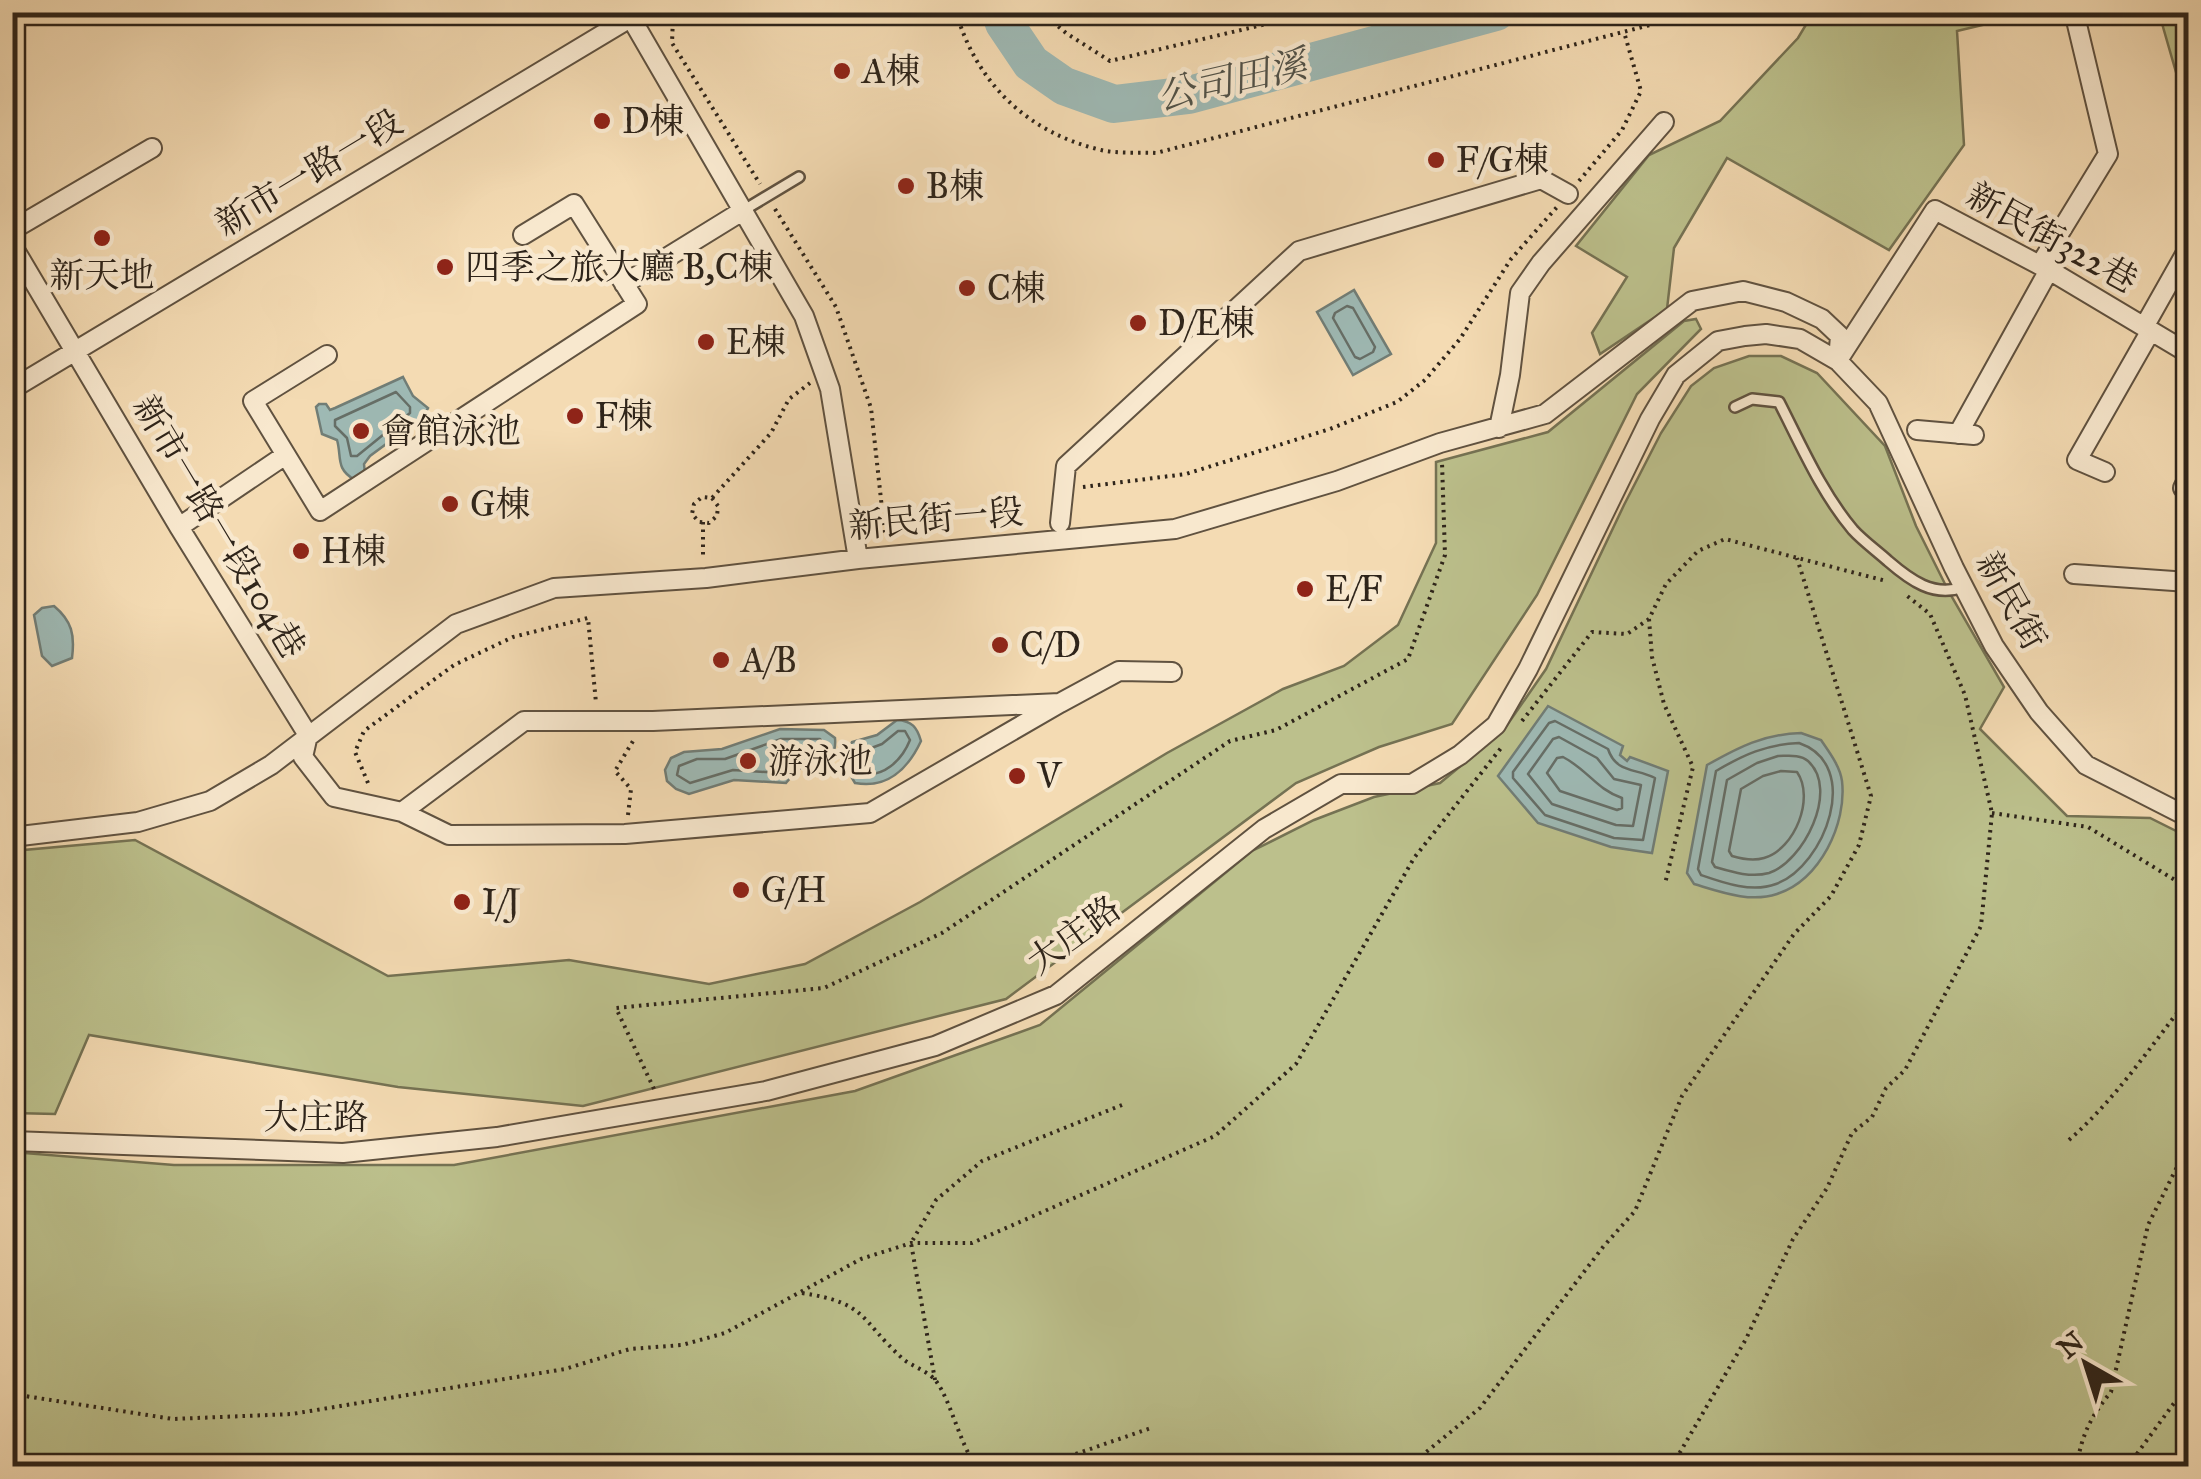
<svg xmlns="http://www.w3.org/2000/svg" width="2201" height="1479" viewBox="0 0 2201 1479" font-family="'IM FELL Great Primer','Noto Serif TC',serif">
	<style>
		.green { fill: #bcc08c; stroke: #757253; stroke-width: 2.5 }
		.water { fill: #9eb9b4; stroke: #717d76; stroke-width: 2.5 }
		.lines { fill: none; stroke-linecap: round; stroke-linejoin: round }
		.shore { stroke: #666e67; stroke-width: 2.5 }
		.river { stroke: #9eb9b4; stroke-width: 38 }
		.lane-casing { stroke: #605240; stroke-width: 14 }
		.street-casing { stroke: #605240; stroke-width: 22 }
		.path { stroke: #2e241a; stroke-width: 4; stroke-dasharray: 2.5 5; stroke-linecap: butt }
		.lane { stroke: #f8e8ce; stroke-width: 9 }
		.street { stroke: #f8e8ce; stroke-width: 18 }
		.poi-dot { fill: #8f2418; stroke: #f8e8ce; stroke-width: 4 }
		.labels { text-anchor: middle; dominant-baseline: central; stroke-width: 9; stroke-linejoin: round; paint-order: stroke }
		.poi-label { font-size: 35px; fill: #2e241a; stroke: #f8e8ce; text-anchor: start }
		.street-label { font-size: 35px; fill: #2e241a; stroke: #f8e8ce }
		.water-label { font-size: 38px; font-style: italic; fill: #505148; stroke: #f8e8ce }
	</style>
	<rect width="100%" height="100%" fill="#f4dbb3"/>
	<filter id="stains"><feTurbulence type="fractalNoise" baseFrequency=".002" numOctaves="4"/><feColorMatrix values="0 0 0 0 .2 0 0 0 0 .09 0 0 0 0 .02 0 0 0 .5 -.17"/></filter>
	<radialGradient id="worn" r=".72"><stop offset=".6" stop-color="#630" stop-opacity="0"/><stop offset="1" stop-color="#630" stop-opacity=".3"/></radialGradient>
	<path class="green" d="M1813 13H2033L1957 31 1964 145 1889 250 1727 158 1674 248 1667 309 1600 354 1592 333 1627 277 1576 246 1649 155 1720 121 1798 38Z
		M2159 13H2188V114Z
		M1696 319 1701 329 1637 394 1537 595 1452 724 1379 747 1296 783 1006 999 583 1106 398 1087 89 1035 55 1114 13 1113V851L135 840 388 976 569 960 709 984 805 964 920 902 1167 753 1283 689 1344 666 1398 625 1436 543V462L1548 432 1684 321Z
		M1749 356H1781L1817 373 1885 446 1916 526 1949 592 2004 687 1980 729 2067 816 2150 818 2188 837V1466H13L12 1152 174 1165H454L855 1091 1040 1025 1252 851 1314 820 1374 797 1440 783 1503 731 1546 669 1624 505 1661 433 1691 386 1714 368Z"/>
	<path class="water" d="M1354 290 1391 354 1353 375 1317 312Z
		M403 377 413 396 428 408 424 416 370 456 364 464 365 474 355 480C335 469 342 457 337 440L322 434 316 407 319 404H326L330 410 335 408Z
		M54 606C72 621 75 635 72 658L52 666 42 656 34 615 42 608Z
		M1548 706 1623 746 1620 755 1627 761 1630 757 1668 771 1652 853 1611 847 1538 823 1498 776Z
		M897 720C912 721 917 727 921 741 908 769 887 789 855 783L843 763 852 742 877 735Z
		M780 729 824 730 835 738C837 761 823 759 807 765 798 768 792 776 786 783L734 780 689 794 676 789 667 781 665 770 671 758 684 752 722 749Z
		M1801 733 1821 740C1829 752 1840 766 1842 781 1847 824 1820 880 1777 894 1750 903 1721 892 1694 884L1687 873 1707 765C1739 747 1764 734 1801 733Z"/>
	<g class="lines">
		<path class="shore" d="M1347 306 1353 308 1375 347 1373 352 1360 359 1355 357 1333 318 1335 313Z
			M396 392 410 407V413L357 456H351L347 438 335 426V420Z
			M1555 721 1608 749C1616 773 1635 768 1655 778L1643 840 1614 838 1545 815 1513 778V772L1549 723Z
			M898 731H905L910 740C902 760 883 779 860 773L854 763 858 753 882 744Z
			M1559 737 1597 758 1614 779 1641 785 1633 826 1616 825 1552 804 1528 774 1553 739Z
			M781 739H820L825 746 819 753 796 759 781 773 733 770 690 783 677 775 679 766 697 759H725Z
			M1799 743C1863 765 1825 866 1776 884 1752 893 1724 883 1701 875L1698 869 1716 771C1743 755 1767 744 1799 743Z
			M1778 756C1788 756 1800 754 1808 761 1840 790 1803 862 1769 873 1751 878 1732 872 1715 867L1712 862 1727 780 1757 763Z
			M1563 757C1588 770 1596 789 1622 798V808L1617 810 1560 791 1547 773 1557 758Z
			M1781 771 1797 772C1815 798 1795 849 1764 858 1754 861 1742 859 1732 856L1729 851 1741 789 1763 776Z"/>
		<path class="river" d="M1000 12 1004 23 1031 63 1064 86 1114 104 1189 95 1496 12"/>
		<defs>
			<path id="lane" d="M744 210 799 177
				M1735 407 1752 399 1779 402C1801 445 1821 492 1853 530 1863 541 1877 551 1888 561 1910 580 1934 598 1963 587"/>
			<path id="street" d="M631 18 804 316 830 389 858 559
				M12 230 152 148
				M12 245 179 527 308 735 303 757 334 797 402 812 524 721H653L1060 703 870 813 625 834 449 835 402 812
				M2040 265 2108 154 2074 12
				M624 284 744 210
				M2144 327 2188 249
				M327 355 253 401 320 511 637 304 574 204 523 235
				M1838 360 1935 210 2049 270 2188 353
				M12 389 640 12
				M1499 428 1510 375 1520 293 1541 263 1664 122
				M1917 430 1974 435
				M1958 434 2049 270
				M2105 472 2077 460 2150 332
				M2183 488 2188 478
				M1060 523 1066 466 1299 251 1541 179 1568 194
				M179 527 284 456
				M2074 574 2188 582
				M1060 703 1119 671 1172 672
				M12 837 138 822 210 801 271 765 456 624 554 588 706 578 858 559 1175 529 1337 481 1440 443 1545 414 1692 301 1743 291 1786 302 1822 319 1840 336 1838 361
				M12 1141 343 1153 497 1137 766 1091 935 1046 1056 995 1264 829 1341 784H1412L1460 755 1496 725 1528 669 1650 419 1676 375 1718 341 1745 336 1766 334 1800 339 1838 361 1878 403 1954 568 1994 646 2039 712 2086 765 2188 817"/>
		</defs>
		<use href="#lane" class="lane-casing"/>
		<use href="#street" class="street-casing"/>
		<path class="path" d="M683 12 673 18 672 43 760 184
			M956 12C977 84 1028 133 1101 150 1118 154 1138 152 1156 153L1650 25 1677 12
			M1041 12 1066 33 1110 61 1317 12
			M1579 181 1622 130 1641 91 1624 32
			M775 209 836 307 871 408 885 536
			M1083 487 1186 474 1330 429 1397 402 1425 380 1460 339 1511 259 1557 207
			M712 498 718 506 717 516 709 523 699 522 692 514 694 504 702 497 712 498 771 433 789 399 810 383
			M703 522V556
			M1649 619 1652 657 1664 704 1693 767 1665 884
			M1522 721 1592 632 1627 634 1649 619 1666 584 1698 551 1725 539 1886 581
			M368 783 355 752 364 731 454 665 513 637 588 618 596 703
			M1992 813 2088 827 2188 888
			M628 815 631 789 615 771 633 741
			M654 1089 616 1008 824 988 942 933 1230 741 1276 730 1408 659 1445 555 1442 462
			M2069 1140C2115 1100 2150 1047 2188 999
			M802 1293C868 1303 859 1319 903 1359 913 1367 928 1371 936 1381 951 1401 959 1442 976 1466
			M935 1380 911 1243 936 1200 982 1161 1122 1105
			M12 1394 173 1419 292 1414 565 1369 630 1349 682 1345 725 1333 861 1259 911 1243H972L1215 1136 1296 1064 1414 858 1501 748
			M1017 1466 1067 1457 1151 1428
			M1409 1466 1480 1408 1603 1247 1635 1211 1682 1096 1794 934 1831 896 1859 845 1871 796 1797 558
			M1672 1466 1746 1339 1793 1239 1827 1188 1852 1133 1872 1117 1886 1088 1905 1070 1981 926 1992 813 1965 695 1930 614 1906 595
			M2077 1466C2081 1436 2091 1416 2111 1392L2148 1225 2188 1145
			M2128 1466 2188 1384"/>
		<use href="#lane" class="lane"/>
		<use href="#street" class="street"/>
	</g>
	<g class="poi-dot">
		<circle cx="842" cy="71" r="10"/>
		<circle cx="602" cy="121" r="10"/>
		<circle cx="1436" cy="160" r="10"/>
		<circle cx="906" cy="186" r="10"/>
		<circle cx="102" cy="238" r="10"/>
		<circle cx="445" cy="267" r="10"/>
		<circle cx="967" cy="288" r="10"/>
		<circle cx="1138" cy="323" r="10"/>
		<circle cx="706" cy="342" r="10"/>
		<circle cx="575" cy="416" r="10"/>
		<circle cx="361" cy="431" r="10"/>
		<circle cx="450" cy="504" r="10"/>
		<circle cx="301" cy="551" r="10"/>
		<circle cx="1305" cy="589" r="10"/>
		<circle cx="1000" cy="645" r="10"/>
		<circle cx="721" cy="660" r="10"/>
		<circle cx="748" cy="761" r="10"/>
		<circle cx="1017" cy="776" r="10"/>
		<circle cx="741" cy="890" r="10"/>
		<circle cx="462" cy="902" r="10"/>
	</g>
	<g class="labels">
		<g class="poi-label">
			<text x="862" y="71">A棟</text>
			<text x="622" y="121">D棟</text>
			<text x="1456" y="160">F/G棟</text>
			<text x="926" y="186">B棟</text>
			<text x="465" y="267">四季之旅大廳 B,C棟</text>
			<text x="102" y="275" text-anchor="middle">新天地</text>
			<text x="987" y="288">C棟</text>
			<text x="1158" y="323">D/E棟</text>
			<text x="726" y="342">E棟</text>
			<text x="595" y="416">F棟</text>
			<text x="381" y="431">會館泳池</text>
			<text x="470" y="504">G棟</text>
			<text x="321" y="551">H棟</text>
			<text x="1325" y="589">E/F</text>
			<text x="1020" y="645">C/D</text>
			<text x="741" y="660">A/B</text>
			<text x="768" y="761">游泳池</text>
			<text x="1037" y="776">V</text>
			<text x="761" y="890">G/H</text>
			<text x="482" y="902">I/J</text>
		</g>
		<g class="street-label">
			<text transform="translate(309 173) rotate(-31)">新市一路一段</text>
			<text transform="translate(2052 238) rotate(29)">新民街322巷</text>
			<text transform="translate(936 519) rotate(-5)">新民街一段</text>
			<text transform="translate(219 527) rotate(59)">新市一路一段104巷</text>
			<text transform="translate(2011 601) rotate(61)">新民街</text>
			<text transform="translate(1074 935) rotate(-36)">大庄路</text>
			<text x="316" y="1117">大庄路</text>
		</g>
		<g class="water-label">
			<text transform="translate(1232 80) rotate(-13)">公司田溪</text>
		</g>
	</g>
	<rect width="2201" height="1479" fill="none" stroke="#f4dbb3" stroke-width="50"/>
	<rect x="15" y="15" width="2171" height="1449" fill="none" stroke="#2e241a" stroke-width="5"/>
	<rect x="25" y="25" width="2151" height="1429" fill="none" stroke="#2e241a" stroke-width="2.5"/>
	<g transform="translate(2086 1364) rotate(321)" stroke="#f8e8ce" stroke-width="8" paint-order="stroke">
	<path d="M0-8L18 38L0 25L-18 38Z" fill="#2e241a"/>
	<text y="-15" font-size="28" font-weight="bold" text-anchor="middle" fill="#2e241a">N</text>
	</g>
	<rect width="100%" height="100%" filter="url(#stains)"/>
	<rect width="100%" height="100%" fill="url(#worn)"/>
</svg>
